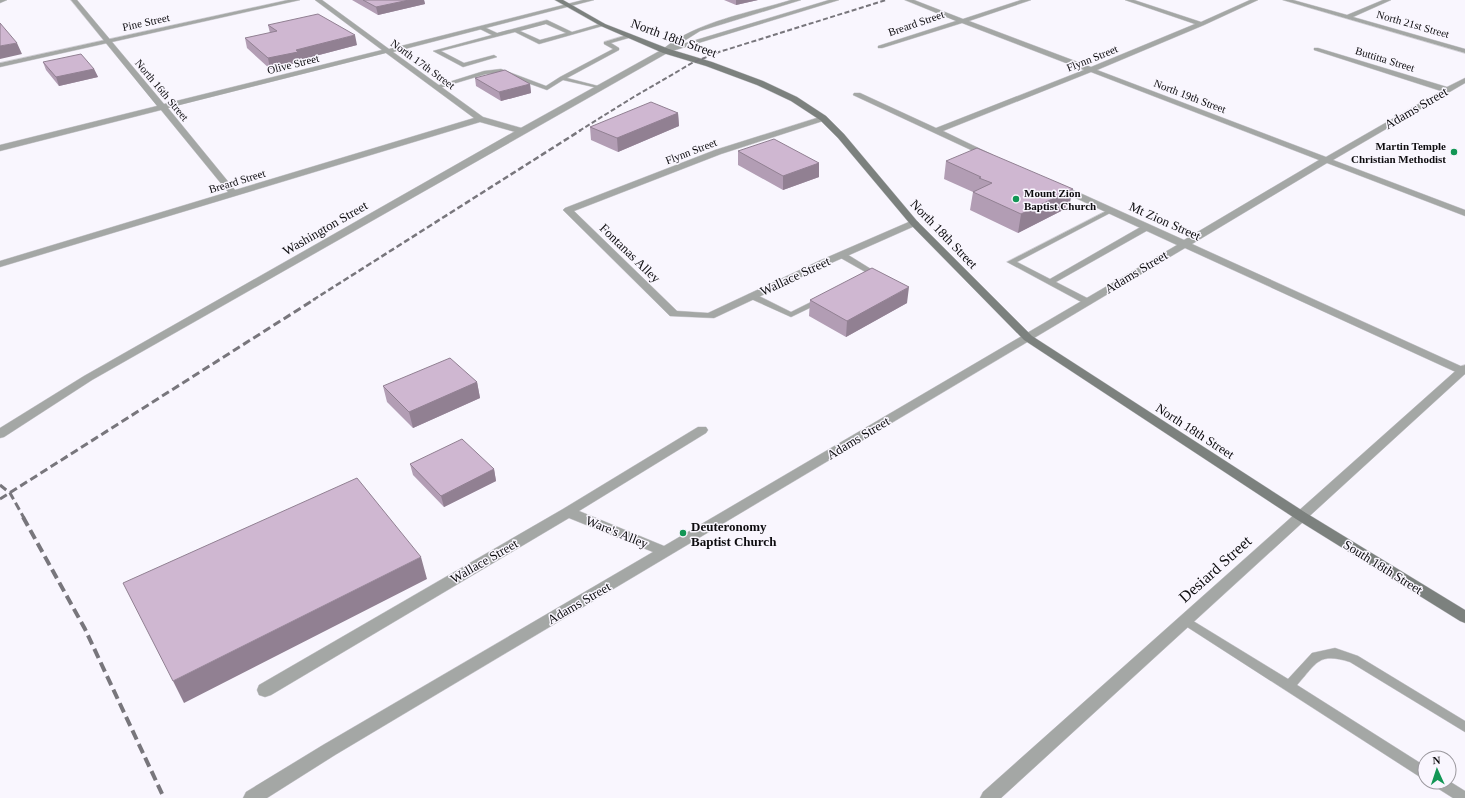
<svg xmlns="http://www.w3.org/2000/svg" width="1465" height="798" viewBox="0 0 1465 798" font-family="'Times New Roman',serif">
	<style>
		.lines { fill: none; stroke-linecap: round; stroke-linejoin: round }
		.service-casing { stroke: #d3d1d8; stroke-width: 1 }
		.minor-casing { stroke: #d3d1d8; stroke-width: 1 }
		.tertiary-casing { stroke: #d3d1d8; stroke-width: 1 }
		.secondary-casing { stroke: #d3d1d8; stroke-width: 1 }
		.service { fill: #a4a7a5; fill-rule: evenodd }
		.minor { fill: #a4a7a5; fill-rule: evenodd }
		.tertiary { fill: #a4a7a5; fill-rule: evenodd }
		.secondary { fill: #7c817e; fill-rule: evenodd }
		.rail-far3 { stroke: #78767c; stroke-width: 2; stroke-dasharray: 5 2.5; stroke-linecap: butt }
		.rail-far2 { stroke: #78767c; stroke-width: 2.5; stroke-dasharray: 6 3; stroke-linecap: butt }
		.rail-far1 { stroke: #78767c; stroke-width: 3; stroke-dasharray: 8 4; stroke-linecap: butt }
		.rail { stroke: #78767c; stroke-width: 4; stroke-dasharray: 10 5; stroke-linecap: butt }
		.wall { fill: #b29db4 }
		.shaded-wall { fill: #918092 }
		.building { fill: #cfb7d1; stroke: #918092 }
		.poi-dot { fill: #129655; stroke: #f9f6fe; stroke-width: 1.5 }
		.labels { text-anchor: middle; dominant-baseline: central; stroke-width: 3; stroke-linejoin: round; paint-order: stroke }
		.far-street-label { font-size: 11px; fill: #0d0c0f; stroke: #f9f6fe }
		.far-poi-label { font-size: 11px; font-weight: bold; fill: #0d0c0f; stroke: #f9f6fe; text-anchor: end }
		.street-label { font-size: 13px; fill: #0d0c0f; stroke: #f9f6fe }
		.poi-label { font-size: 13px; font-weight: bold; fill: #0d0c0f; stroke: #f9f6fe; text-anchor: start }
		.near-street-label { font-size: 16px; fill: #0d0c0f; stroke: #f9f6fe }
	</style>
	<rect width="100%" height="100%" fill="#f9f6fe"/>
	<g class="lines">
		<defs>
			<path id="service" d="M547 20 572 32 603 23 606 25 539 44 515 32 441 51 464 63 494 55 497 57 463 67 433 51 492 35 480 29V27H484L497 33ZM546 24 566 33 540 40 520 31Z
				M630 34 632 35V37L611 43 619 48V50L567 78 602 87V89L563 80 547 90 500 73 486 74 436 89 433 87 484 71 501 69 546 86 560 77 613 49 604 44V42Z
				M1110 209 1112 210V212L1017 262 1050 279 1144 225H1150V229L1056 282 1091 300 1092 302 1091 304H1085L1007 262Z
				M839 253H845L879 274 874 278H868L867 276 869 274 839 257Z
				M749 294H755L791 312 817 299H820L824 301 791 317 749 298 748 296Z
				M1185 616 1288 679 1312 653 1335 648 1358 656 1465 721V732L1350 662C1318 652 1317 663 1297 685L1425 766V779L1420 777 1181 623 1179 620 1181 617Z
				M1449 781 1465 791V798H1453L1434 786 1432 782Z"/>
			<path id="minor" d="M0 0H7L0 3Z
				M71 0H77L164 104 382 50 315 0H322L389 49 583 0H594L393 52 483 117 525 129 526 131 525 133H519L480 122 0 267V261L228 192 161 110 0 151V145L157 106ZM386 53 474 118 235 190 168 108Z
				M905 0H914L963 19 1021 0H1031L969 21 1091 67 1195 24 1125 0H1134L1201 22 1250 0H1258L1204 25 1097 70 1326 157 1441 91 1314 50V48H1318L1447 87 1465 78V83L1333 160 1465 210V216L1327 163 1192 244 1465 368V374L1458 373 1185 248 335 755 267 798H243L246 792 323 745 653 552 569 518 271 695 265 697 259 695 257 690 259 685 563 509 698 427H706L708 430 706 433 579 511 664 546 1177 245 1054 188 1053 186 1054 184H1060L1184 240 1319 160 1091 72 943 131 993 155 992 157H986L853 95 854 93H860L936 128 1084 70 962 23 882 48H878V46L956 21Z
				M1283 0H1293L1347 15 1383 0H1391L1353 17 1465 49V53Z
				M823 116H826V120L721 154 574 211 677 311 708 313 821 260 911 221H917L919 223 917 225 829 264 714 318 670 316 563 210 565 208 715 150Z"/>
			<path id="tertiary" d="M288 0H300L0 67V63Z
				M791 0H801L700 31 676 46 829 0H839L669 52 92 380 4 437 0 438V428L84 376 519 129 663 49C698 21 749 13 791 0Z
				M1465 365V374L1001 798H980L983 792 1461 366Z"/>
			<path id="secondary" d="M555 0H563L605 24 669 49 712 62 763 81 797 97 826 116 844 134 917 221 1032 336 1306 513 1465 610V623L1460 621 1296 519 1024 340 911 225 838 138 820 120 791 101 757 85 706 66 663 53 601 26Z"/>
		</defs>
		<use href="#service" class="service-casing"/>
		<use href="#minor" class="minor-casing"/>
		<use href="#tertiary" class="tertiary-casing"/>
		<use href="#secondary" class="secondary-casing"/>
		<use href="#service" class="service"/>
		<use href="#minor" class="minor"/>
		<use href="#tertiary" class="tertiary"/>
		<use href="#secondary" class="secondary"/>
		<path class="rail-far3" d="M579 131 632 98 692 63 719 52 886 0"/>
		<path class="rail-far2" d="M313 300 581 130"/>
		<path class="rail-far1" d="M0 485 10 493 24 518
			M0 499 315 299"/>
		<path class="rail" d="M23 517 85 629 164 798"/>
	</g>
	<path class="wall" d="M352 0H424L425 4 378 15Z
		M724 0H758L736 5Z
		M268 25 357 45 300 60V62L270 69 247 48 245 38 270 33Z
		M43 62 94 69 98 77 59 86 46 70Z
		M475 78 530 84 531 93 501 101 476 86Z
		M678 113 679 126 618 152 591 140 590 127Z
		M738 151 819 163V177L783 190 738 165Z
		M946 161 1069 207 1018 233 970 210 973 192 944 179Z
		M810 300 907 303 846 337 809 316Z
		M477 382 480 398 413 428 387 402 383 386Z
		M410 464 494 469 496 481 444 507 413 475Z"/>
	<path class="shaded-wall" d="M409 0H424L425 4 378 15 376 7Z
		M736 0H758L736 5Z
		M355 35 357 45 300 60V62L270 69 268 58 296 50Z
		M17 43 22 54 0 59V46Z
		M94 69 98 77 59 86 56 77Z
		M530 84 531 93 501 101 499 92Z
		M678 113 679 126 618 152 617 138Z
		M819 163V177L783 190V176Z
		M1073 189 1069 207 1018 233 1021 214Z
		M909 287 907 303 846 337 847 321Z
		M477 382 480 398 413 428 409 412Z
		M494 469 496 481 444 507 441 496Z
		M421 557 427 579 184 703 173 681Z"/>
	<path class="building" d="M363 0H409L376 7Z
		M318 14 355 35 296 50 298 52 268 58 245 38 277 31 268 25Z
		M0 23 17 43 0 46Z
		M81 54 94 69 56 77 43 62Z
		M505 70 530 84 499 92 475 78Z
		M651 102 678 113 617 138 590 127Z
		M774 139 819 163 783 176 738 151Z
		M977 148 1073 189 1021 214 973 192 992 183 979 178 981 177 946 161Z
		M872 268 909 287 847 321 810 300Z
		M450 358 477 382 409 412 383 386Z
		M462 439 494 469 441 496 410 464Z
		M357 478 421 557 173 681 123 583Z"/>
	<g class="poi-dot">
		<circle cx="1454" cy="152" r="4"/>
		<circle cx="1016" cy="199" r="4"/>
		<circle cx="683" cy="533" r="4"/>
	</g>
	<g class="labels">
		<g class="far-street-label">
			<text transform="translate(146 22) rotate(-12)">Pine Street</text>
			<text transform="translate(916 23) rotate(-19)">Breard Street</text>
			<text transform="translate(1413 24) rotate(16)">North 21st Street</text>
			<text transform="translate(1092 58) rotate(-22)">Flynn Street</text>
			<text transform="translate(1385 59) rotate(17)">Buttitta Street</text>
			<text transform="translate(293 64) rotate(-14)">Olive Street</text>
			<text transform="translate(423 64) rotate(36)">North 17th Street</text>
			<text transform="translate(162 90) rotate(50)">North 16th Street</text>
			<text transform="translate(1190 96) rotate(21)">North 19th Street</text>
			<text transform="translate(691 151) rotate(-21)">Flynn Street</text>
			<text transform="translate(237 181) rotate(-17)">Breard Street</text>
		</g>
		<g class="far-poi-label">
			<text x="1446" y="146">Martin Temple<tspan x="1446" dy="13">Christian Methodist</tspan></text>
			<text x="1024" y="193" text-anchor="start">Mount Zion<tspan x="1024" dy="13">Baptist Church</tspan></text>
		</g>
		<g class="street-label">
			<text transform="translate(674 38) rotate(20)">North 18th Street</text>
			<text transform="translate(1416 108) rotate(-30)">Adams Street</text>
			<text transform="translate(1165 221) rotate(24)">Mt Zion Street</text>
			<text transform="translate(325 228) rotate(-30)">Washington Street</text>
			<text transform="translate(944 234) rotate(46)">North 18th Street</text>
			<text transform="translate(630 253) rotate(44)">Fontanas Alley</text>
			<text transform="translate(1136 272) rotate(-31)">Adams Street</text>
			<text transform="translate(795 276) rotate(-25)">Wallace Street</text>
			<text transform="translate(1195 431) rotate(33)">North 18th Street</text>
			<text transform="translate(858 438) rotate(-31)">Adams Street</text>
			<text transform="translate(617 532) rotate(22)">Ware's Alley</text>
			<text transform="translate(484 561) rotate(-30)">Wallace Street</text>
			<text transform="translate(1383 567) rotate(32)">South 18th Street</text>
			<text transform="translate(579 603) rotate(-30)">Adams Street</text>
		</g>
		<g class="poi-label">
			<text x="691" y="526">Deuteronomy<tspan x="691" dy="15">Baptist Church</tspan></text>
		</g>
		<g class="near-street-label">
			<text transform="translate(1215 569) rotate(-42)">Desiard Street</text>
		</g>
	</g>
	<g transform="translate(1437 770) rotate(357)"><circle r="19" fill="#f9f6fe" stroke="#9b989e"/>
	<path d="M0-3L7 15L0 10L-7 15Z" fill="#129655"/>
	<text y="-6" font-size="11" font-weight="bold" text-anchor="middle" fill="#0d0c0f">N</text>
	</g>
</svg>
